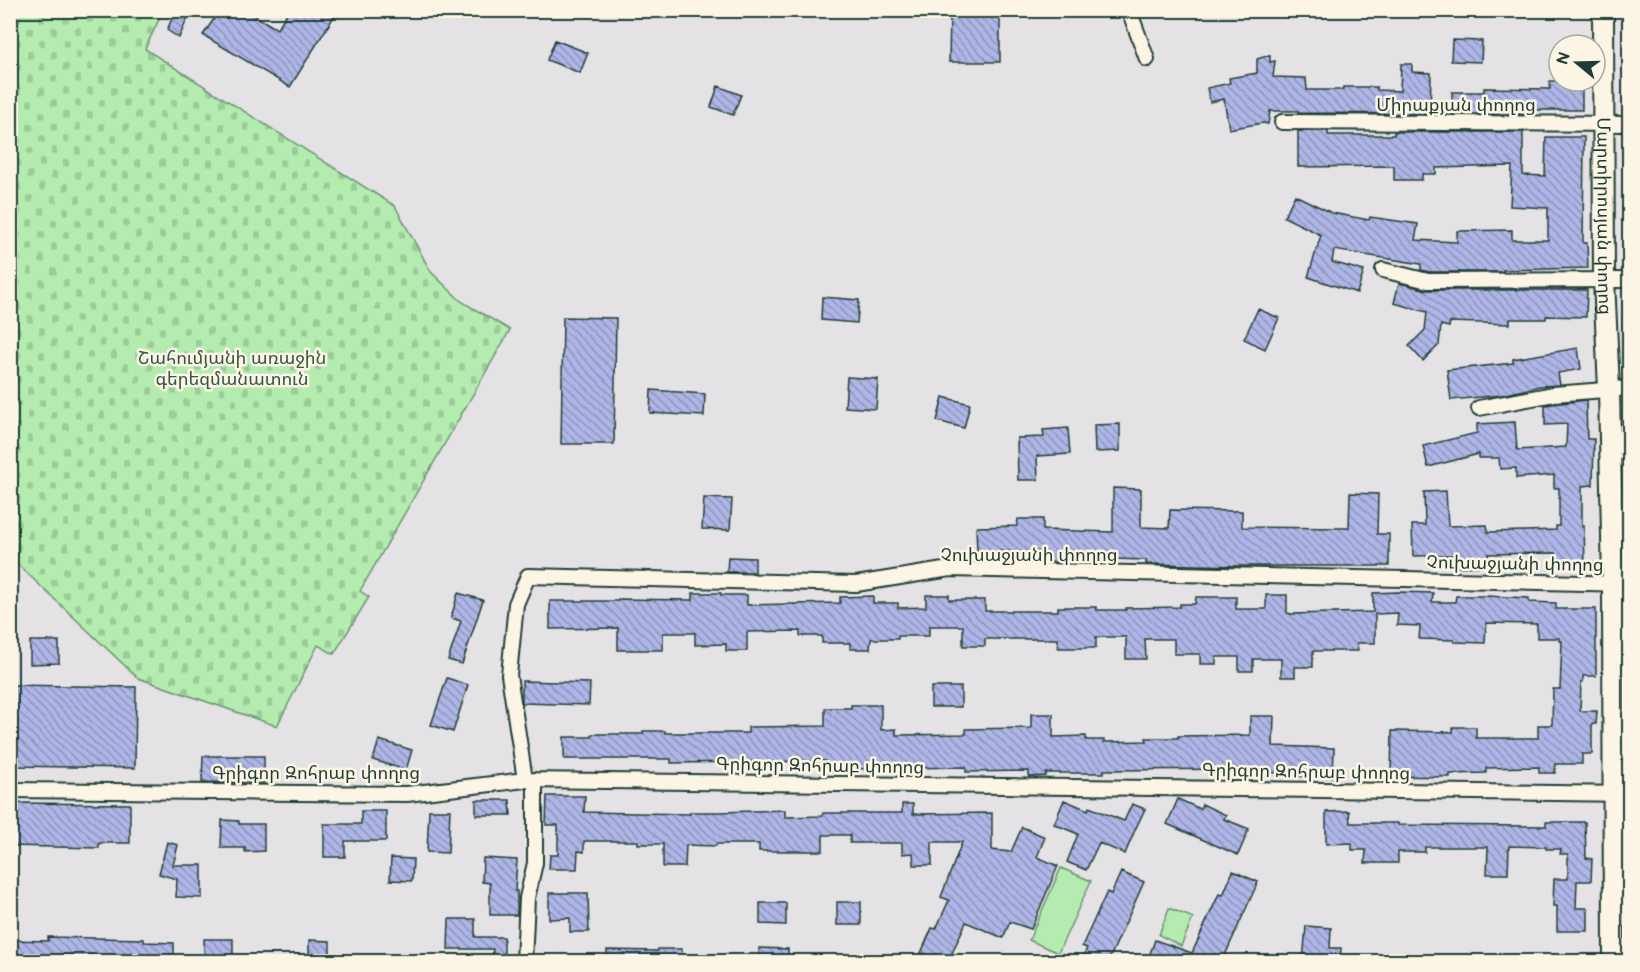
<svg xmlns="http://www.w3.org/2000/svg" width="1640" height="972" viewBox="0 0 1640 972" font-family="'Balsamiq Sans','Noto Sans Armenian',sans-serif">
	<style>
		.cemetery { fill: url(#cemetery-stones); stroke: #6a9472; stroke-width: 1.5 }
		.green { fill: #b4ecb0; stroke: #6a9472; stroke-width: 1.5 }
		.building { fill: url(#building-back-hatch); stroke: #1f3d34; stroke-width: 1.5 }
		.lines { fill: none; stroke-linecap: round; stroke-linejoin: round }
		.street-casing { stroke: #1f3d34; stroke-width: 18 }
		.secondary-casing { stroke: #1f3d34; stroke-width: 24 }
		.street { stroke: #fcf5e5; stroke-width: 14 }
		.secondary { stroke: #fcf5e5; stroke-width: 20 }
		.labels { text-anchor: middle; dominant-baseline: central; stroke-width: 5; stroke-linejoin: round; paint-order: stroke }
		.street-label { font-size: 18px; fill: #1f3d34; stroke: #fcf5e5 }
		.park-label { font-size: 18px; fill: #355747; stroke: #fcf5e5 }
	</style>
	<defs>
		<pattern id="cemetery-stones" width="16" height="16" patternUnits="userSpaceOnUse" patternTransform="scale(1.5)"><rect width="16" height="16" fill="#b4ecb0"/><path d="M2 7V4a2 2 0 0 1 4 0v3zM10 15v-3a2 2 0 0 1 4 0v3z" fill="#9acb98"/></pattern>
		<pattern id="building-back-hatch" width="6" height="6" patternUnits="userSpaceOnUse" patternTransform="scale(1.5)"><rect width="6" height="6" fill="#afb5e6"/><path d="M-1 5l2 2M0 0l6 6M5-1l2 2" fill="none" stroke="#8e94bb"/></pattern>
	</defs>
	<rect width="100%" height="100%" fill="#e5e2e5"/>
	<filter id="ink" filterUnits="userSpaceOnUse"><feTurbulence type="fractalNoise" baseFrequency=".0167" numOctaves="2"/><feDisplacementMap in="SourceGraphic" scale="12" xChannelSelector="R" yChannelSelector="G"/><feConvolveMatrix kernelMatrix="1 2 1 2 8 2 1 2 1" color-interpolation-filters="sRGB"/></filter>
	<g filter="url(#ink)">
		<path class="cemetery" d="M10 11H163L145 49 395 206 431 272 461 301 510 330 360 591 369 597 334 654 318 645 277 726 138 678 11 558Z"/>
		<path class="green" d="M1061 868 1091 881 1058 953 1029 940Z
			M1169 908 1193 918 1181 946 1159 935Z"/>
		<path class="building" d="M176 10H191L179 38 167 30Z
			M220 10H245L277 29 289 10H338L290 87 203 35Z
			M950 12H1000V62H949Z
			M555 40 588 53 580 73 547 60Z
			M1452 40 1482 41 1481 62 1451 61Z
			M1270 55V62L1275 61 1273 77 1306 78 1307 90H1343V87H1377V90L1400 91 1401 64H1412V72L1431 73 1430 114 1298 113V111H1270L1268 124 1263 123 1229 129 1224 99 1210 102 1207 88 1230 83 1229 78 1257 73V59Z
			M1550 81H1582V110H1532V114H1452V92H1484V88L1550 89Z
			M718 86 741 95 733 115 711 107Z
			M1298 131H1328V135H1394V132H1523V175L1545 176 1546 137H1584L1583 243H1587L1588 268 1503 270V272H1429L1421 270V264L1334 250 1332 262 1364 271 1357 293 1308 277 1321 235 1284 217 1295 195 1332 213 1369 220 1370 217 1418 224 1415 240 1457 242V231L1512 230V240H1548V208L1510 206 1512 166 1436 168V174H1422V180H1394V166L1298 167Z
			M1399 283 1428 290H1587L1586 317 1546 316V319H1510V324L1450 322 1449 327 1441 325 1439 345 1423 361 1409 346 1425 330 1427 312 1394 303Z
			M822 297 859 300 857 323 821 320Z
			M1258 309 1279 318 1265 349 1244 339Z
			M563 317 616 318 614 444H561Z
			M1578 348 1581 369 1558 373 1560 385 1540 386 1502 395 1451 400 1447 370 1513 363V359Z
			M847 377 878 379 876 409 845 407Z
			M651 390 705 394 704 416 650 413Z
			M943 397 970 404 964 428 937 421Z
			M1586 400 1587 439H1594L1593 485 1582 486V526L1584 525 1585 565H1557L1556 553 1488 554V566L1455 567 1454 555 1413 556 1412 525H1425L1424 492 1446 491 1448 526 1487 525 1488 532 1556 530V526H1559V488H1554V475L1516 478V468L1500 469 1499 458H1479V454L1428 467 1423 446 1477 433V424L1515 422 1517 450 1566 447 1567 424 1545 425V405Z
			M1120 424V451L1095 452 1094 425Z
			M1068 428 1070 454 1037 456 1038 480H1018L1017 438 1044 437 1043 430Z
			M1113 488 1141 489V527L1169 528 1170 510 1242 511V527L1349 528 1350 493 1378 494 1377 534H1389V566H1241L1146 564V560L1113 559V564L1094 563V553L1065 552V562H1045V552L977 551 976 527 1017 526 1018 519H1043V530L1113 532Z
			M704 498 732 499 730 530 702 529Z
			M728 557 755 558V572H727Z
			M1398 592 1433 593 1432 602H1455L1456 596H1486L1529 598V602L1556 603V609H1596V676H1583V682H1581L1580 711H1597L1596 724H1592V754H1582V764H1555V773H1539V767L1486 768V773L1450 774V777L1391 776 1392 731 1453 732V727H1476V738H1538V725H1552L1553 689H1560L1562 641H1559V638H1537V624L1486 623 1485 643 1454 642V640L1419 639 1420 626 1397 625 1398 613 1375 614V643H1357L1358 651H1313V667H1295V677H1281V659H1253V671H1239V657H1216V664H1200V654H1174V639H1145L1146 659H1126V637H1096V648H1058V639H985V646H963V626H929V636H898V639H871L870 649H850V643H822V636H800V631L747 632V651H726V644L695 645V633H663V650H618V628L550 629V601H618V599L693 600V593H721V595H747V605L840 603V597L873 596V603H898V608L926 607V595H949V600H985V611H1058V607H1096V610H1126V608L1180 607V604H1195L1196 597H1236V609H1266V595H1287V613L1291 614 1373 612V593Z
			M458 593 483 600 462 664 448 660 461 621 451 618Z
			M30 641H59V663L30 664Z
			M447 678 468 685 453 732 431 725Z
			M522 681 590 683 589 705 522 703Z
			M10 685 136 687 135 768 10 766Z
			M931 687H961V707H931Z
			M851 705H881V730L896 729V735L966 734V729L1031 728V714H1053V737L1086 736V740H1104V742L1147 741 1146 738H1178V736L1250 735V716H1274L1273 746 1334 748 1333 777 1279 776V773L1250 772V769L1104 770V773H1046V776L1029 777V771L966 772V767L846 769V770H825V761L671 763V759H564V737H592V734H643V731H665V733H748V727L825 726V708H851Z
			M379 740 412 750 406 770 373 760Z
			M203 756H264V783L202 782Z
			M547 796H585L584 812 690 814V812H721L785 810V817L823 816V813H902V804H913V814L992 813V850L1011 852 1022 827 1045 837 1037 857 1058 866 1031 929 1010 922 1003 938 966 922 948 962H921L925 954 921 953 932 928 936 929 949 900 941 897 962 842H932V865H914L913 853 902 854V843H850V835H823V851H759V844H716V846L686 845 685 867H663V844H638V841H584V852L578 851 577 869H549L550 855H558V825H546Z
			M1178 799 1200 809 1202 804 1226 815 1224 819 1249 829 1238 855 1167 824Z
			M476 800H510L511 815H476Z
			M1064 800 1088 810 1089 807 1124 821 1132 804 1145 809 1135 830 1125 854 1099 843 1086 870 1067 862 1078 834 1054 824Z
			M10 803 130 804V843H99V848L10 846Z
			M429 810H450L448 853 427 852Z
			M361 811H386V841H345V857H324V824H361Z
			M1349 811 1350 823H1398V825L1546 826V822H1585L1586 858 1592 859 1591 881H1577L1576 908H1588V931H1557V906H1553L1554 879H1568V854H1560L1561 849H1546V847L1509 846 1508 874H1487L1488 847H1425V852H1398V863H1365L1366 850H1352V843L1326 844V812Z
			M222 820 239 821V824H264V851L245 852V848H221Z
			M167 842 178 845 173 865H202V898L176 897 177 879 159 874Z
			M391 858 413 859 412 881 390 880Z
			M483 858 517 860 515 891H517V915H490V883L482 882Z
			M1233 871 1258 882 1222 962H1147L1155 940 1192 953 1219 894 1223 895Z
			M1121 872 1144 882 1108 962H1081L1087 948 1082 946 1107 892 1111 894Z
			M549 893H588L589 932H570V918L549 919Z
			M837 902H861V925H837Z
			M760 903H786V925L760 924Z
			M449 919H475V937H504V962H492L493 949H448Z
			M1306 926 1331 928 1330 948H1341L1340 962H1303Z
			M48 937 144 939V942L174 943V962H10V940L48 941Z
			M204 939H233V962H204Z
			M309 940 330 941V960L309 962Z
			M759 948 788 949V962H759Z
			M658 949H682L683 962H607V950L658 951Z"/>
		<g class="lines">
			<defs>
				<path id="street" d="M1129 10 1147 59
					M1282 122 1630 124
					M1383 270 1428 281 1630 280
					M1479 408 1554 394 1630 388
					M525 780 509 675 516 604 528 576 856 584 950 569 1630 584
					M10 790 407 794 525 780 1630 794
					M524 962 527 898 535 863V780"/>
				<g id="secondary">
					<path id="s1" d="M1603 10 1604 280 1609 389 1613 584 1614 962"/>
				</g>
			</defs>
			<use href="#street" class="street-casing"/>
			<use href="#secondary" class="secondary-casing"/>
			<use href="#street" class="street"/>
			<use href="#secondary" class="secondary"/>
		</g>
	</g>
	<g class="labels">
		<g class="street-label">
			<text x="1456" y="105">Միրաքյան փողոց</text>
			<text stroke="none"><textPath href="#s1" startOffset="206">Մարտիրոսյան փողոց</textPath></text>
			<text x="1029" y="555">Չուխաջյանի փողոց</text>
			<text transform="translate(1515 564) rotate(1)">Չուխաջյանի փողոց</text>
			<text transform="translate(820 766) rotate(1)">Գրիգոր Զոհրաբ փողոց</text>
			<text transform="translate(1306 772) rotate(1)">Գրիգոր Զոհրաբ փողոց</text>
			<text x="316" y="773">Գրիգոր Զոհրաբ փողոց</text>
		</g>
		<g class="park-label">
			<text x="232" y="358">Շահումյանի առաջին<tspan x="232" dy="21">գերեզմանատուն</tspan></text>
		</g>
	</g>
	<rect width="1640" height="972" fill="none" stroke="#fcf5e5" stroke-width="36"/>
	<rect x="18" y="18" width="1604" height="936" fill="none" stroke="#1f3d34" stroke-width="2" filter="url(#ink)"/>
	<g transform="translate(1577 63) rotate(289)"><circle r="28" fill="#fcf5e5" stroke="#a4ab9e" stroke-width="1.5"/>
	<path d="M0-4.5L10 22L0 15L-10 22Z" fill="#1f3d34"/>
	<text y="-9" font-size="16" font-weight="bold" text-anchor="middle" fill="#1f3d34">N</text>
	</g>
</svg>
